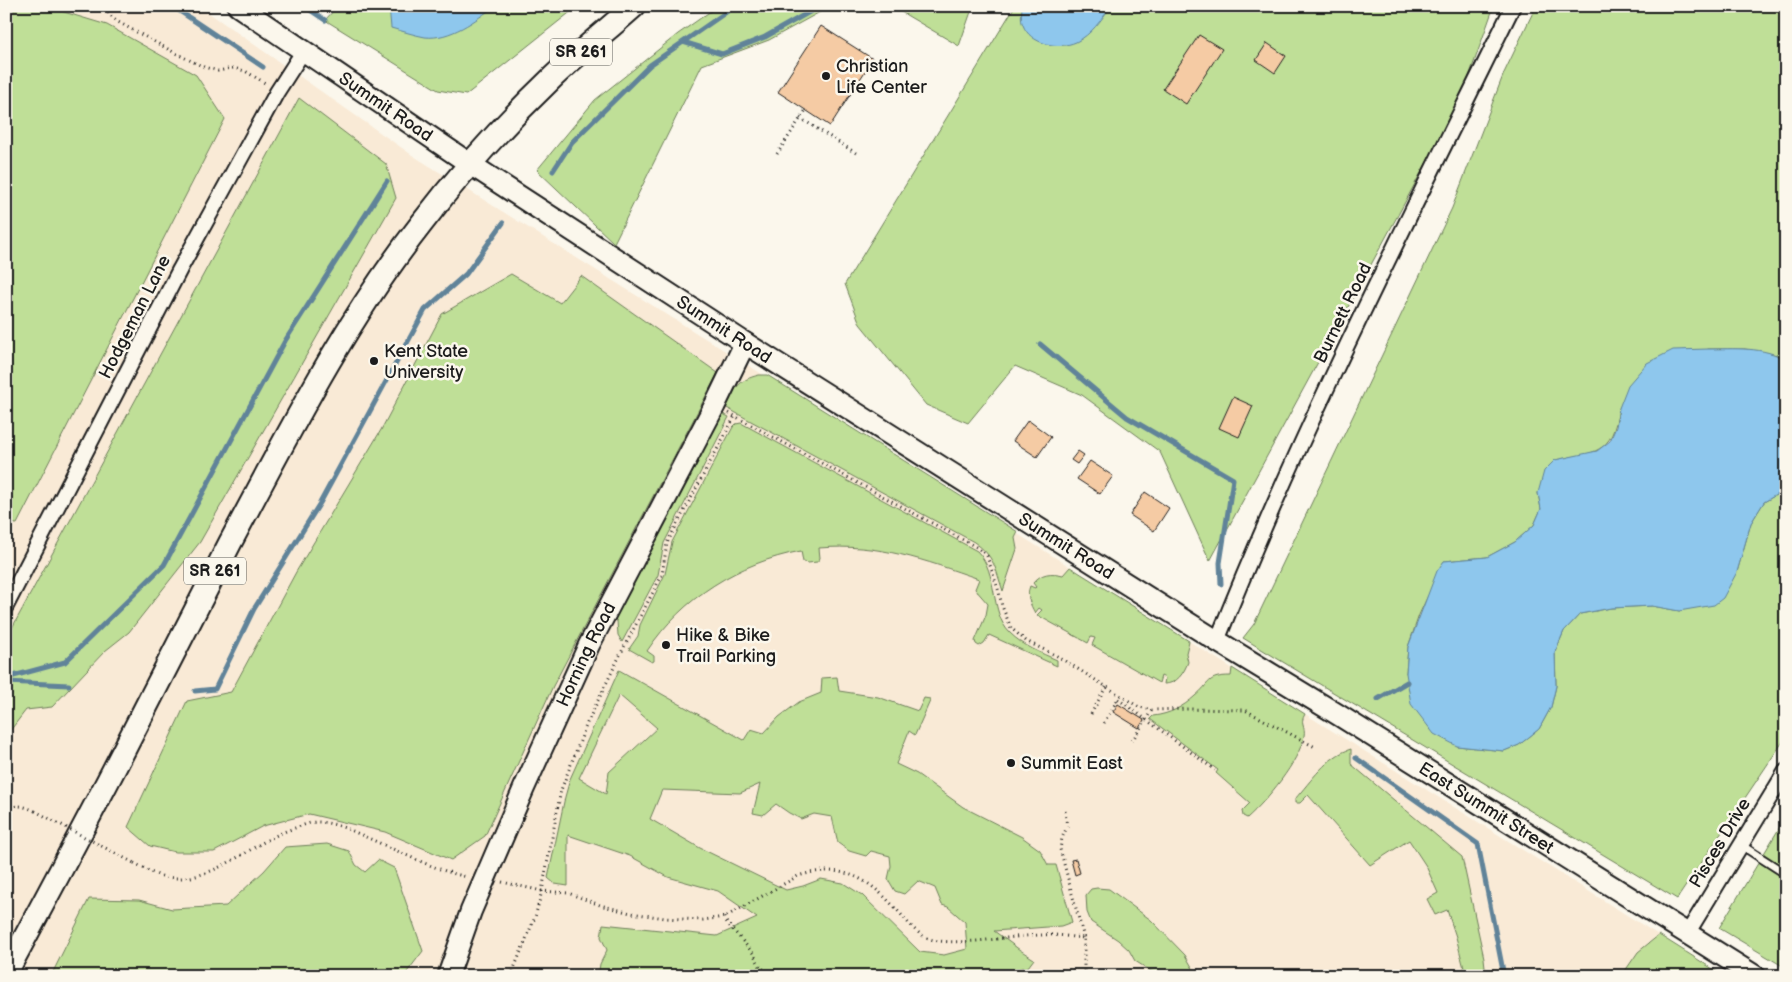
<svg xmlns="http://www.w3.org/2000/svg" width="1792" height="982" viewBox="0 0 1792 982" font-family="'Balsamiq Sans',sans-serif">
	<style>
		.built { fill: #f9ead6 }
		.green { fill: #bfdf97; stroke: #6e7e5a; fill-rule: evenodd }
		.water { fill: #8ec7ed; stroke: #608399 }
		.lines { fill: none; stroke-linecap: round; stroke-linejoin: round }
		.stream { stroke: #608399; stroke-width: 5 }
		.building { fill: #f5cba4; stroke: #1c1c1c }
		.lane-casing { stroke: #1c1c1c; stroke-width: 11 }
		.street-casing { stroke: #1c1c1c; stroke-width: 18 }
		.secondary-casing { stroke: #1c1c1c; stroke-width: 24 }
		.primary-casing { stroke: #1c1c1c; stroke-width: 26 }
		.path { stroke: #1c1c1c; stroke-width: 3; stroke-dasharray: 1 4; stroke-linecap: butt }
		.lane { stroke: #fbf7ec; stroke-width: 7 }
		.street { stroke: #fbf7ec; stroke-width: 14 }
		.secondary { stroke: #fbf7ec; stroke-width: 20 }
		.primary { stroke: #fbf7ec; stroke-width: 22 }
		.path-bridge { stroke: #1c1c1c; stroke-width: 3; stroke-dasharray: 1 4; stroke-linecap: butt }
		.poi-dot { fill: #1c1c1c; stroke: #fbf7ec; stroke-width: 2 }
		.labels { text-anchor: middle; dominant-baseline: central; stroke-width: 5; stroke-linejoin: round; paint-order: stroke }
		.shield { fill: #fbf7ec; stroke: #5f5e5a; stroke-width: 1 }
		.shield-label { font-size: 16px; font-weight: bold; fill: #1c1c1c }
		.poi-label { font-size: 18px; fill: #1c1c1c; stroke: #fbf7ec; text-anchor: start }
		.street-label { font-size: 18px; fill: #1c1c1c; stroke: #fbf7ec }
	</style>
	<rect width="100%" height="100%" fill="#fbf7ec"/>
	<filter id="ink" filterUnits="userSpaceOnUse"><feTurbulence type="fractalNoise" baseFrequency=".02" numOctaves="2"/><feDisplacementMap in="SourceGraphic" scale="10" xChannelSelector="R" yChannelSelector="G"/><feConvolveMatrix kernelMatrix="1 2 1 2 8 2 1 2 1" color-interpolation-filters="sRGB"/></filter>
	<g filter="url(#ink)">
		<path class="built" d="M6 6H199L412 155 1724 976H6Z"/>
		<path class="green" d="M6 6H53L54 9 107 25 196 75 225 119 17 524 6 523Z
			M338 6H578L466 95 438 90 325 20Z
			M718 6H831L769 40 702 65 614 243 537 170 595 100 678 34Z
			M891 6H973L959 46Z
			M1015 6H1494L1461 99 1210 561 1160 452 1082 395 1015 366 968 423 926 405 860 324 845 284Z
			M1536 6H1786V360L1778 355 1745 349H1708L1619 408C1612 455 1596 452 1555 460L1538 493 1541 509 1534 525 1515 542 1487 557 1444 561 1419 615 1408 647 1406 673 1457 746 1504 751 1519 745 1539 729 1551 707 1556 686 1555 652 1564 631 1580 614 1611 608 1652 606 1680 611 1737 572 1751 523 1764 502 1786 489V737L1677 899 1243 638 1254 624 1452 208 1504 73Z
			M299 98 386 164 396 198 200 542 129 632 105 651 52 707 26 710 6 736V639Z
			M511 274 560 303 581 276 718 373 553 686 485 836 451 860 385 832 309 814 263 826 214 852H175L150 846 128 827 187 701 231 692 296 572 381 430 442 314Z
			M759 375H767L1018 532 1015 538 1017 549 1003 591C995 568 995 557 974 542L725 407C734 389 738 380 759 375Z
			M721 413 729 417 664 543 658 575 622 642 618 635 617 621 614 619Z
			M741 423 977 551C999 573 989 612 1010 633 1023 646 1041 653 1057 660V666L989 635 984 643 979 646 976 644 975 641 986 615 988 604 975 589 979 579C924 560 878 543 819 548L820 558 817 562 808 563 803 562 801 551C738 563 683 597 647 651L654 656V661L652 662 629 649 638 636 640 625 665 574 672 542 733 427 736 424Z
			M1070 567 1189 641 1186 653 1188 662C1184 673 1177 684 1164 684L1165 678 1161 676 1159 683 1092 645 1095 638 1091 637 1088 643 1037 615 1042 610 1039 608 1035 613C1030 604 1026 596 1030 586L1035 588 1036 587 1033 583C1041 573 1051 572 1063 575Z
			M1232 668 1305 714C1299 724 1306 726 1304 736 1299 762 1267 800 1247 818L1243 816 1242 811 1250 803 1216 773 1218 770 1150 719 1153 716C1170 714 1183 707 1195 696 1211 683 1206 676 1231 676Z
			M619 670 744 740 751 729 764 733 779 717 799 702 821 693 822 678 837 677 839 691 878 697 918 711 924 698 930 699V701L915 735 909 731 896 764 917 774 963 807 1022 837 1040 850 1048 865H1056L1072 922 1061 926 994 931 1020 950 1034 959 1028 967 987 974V976H598L600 964 607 950 601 937 603 924 717 936 757 918 718 891 668 877 630 856 568 835V886L555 884 548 878 565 797 570 779ZM619 695 657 728 609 772 606 794 579 778ZM760 784 753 813 763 815 776 804 789 813 801 819 814 814 832 817 838 843 849 851 866 856 871 851 890 856 891 866 888 879 895 891 904 894 918 881 935 888 942 905 948 907 965 922 967 949 944 955 920 952 862 895 843 883 821 879 803 886 786 890 700 848 650 819 662 790 740 793Z
			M1351 749V764L1462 857 1484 958 1486 976H1466L1456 937 1447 910 1435 915 1427 899 1438 893 1426 866 1409 840 1370 865 1308 795 1300 803H1295V799C1311 781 1327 756 1351 749Z
			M1786 817V968L1719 928Z
			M327 844 349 851 356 865 365 872 378 860 394 868 423 951 404 976H51L89 899 139 900 172 909 226 906 264 871 285 847Z
			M1097 888 1109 889 1151 920 1185 955 1195 972 1194 976H1159L1135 961 1129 950 1118 940 1091 922 1087 912 1086 895 1091 889Z
			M1659 935 1724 976H1632L1625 971 1638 952Z"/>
		<path class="water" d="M389 6H495C476 20 450 40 425 37 414 35 402 31 391 28Z
			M1022 6H1111C1102 19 1091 35 1076 42 1058 50 1030 44 1023 25 1020 20 1022 12 1022 6Z
			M1708 349C1733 349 1764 346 1786 360V489L1764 502 1751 523 1737 572 1723 598 1714 605 1679 611 1652 606 1611 608 1580 614 1564 631 1555 652 1556 686 1551 707 1539 729 1519 745 1504 751 1457 746 1434 734 1411 704 1406 673 1408 647 1437 571 1444 561 1487 557 1515 542 1534 525 1541 509 1538 493 1544 471 1555 460 1597 451 1610 441 1616 427 1619 408 1628 385 1647 363 1673 350Z"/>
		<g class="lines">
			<path class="stream" d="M172 6 263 67
				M304 6 325 20
				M6 17 13 6
				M683 42 722 54 765 37 820 6
				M553 171 572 142 650 65 735 6
				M1040 344 1127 417 1233 479 1220 563 1221 584
				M6 678 65 662 164 565 285 341 387 181
				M6 682 69 685
				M195 691 215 689 254 609 320 503 425 310 466 274 503 223
				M1378 699 1407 682
				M1356 758 1478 844 1504 976"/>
		</g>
		<path class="building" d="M821 26 873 59 830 126 778 92Z
			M1199 35 1222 49 1186 104 1163 89Z
			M1267 43 1286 56 1275 73 1256 60Z
			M1233 397 1253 406 1239 437 1219 428Z
			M1028 420 1051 437 1037 457 1013 441Z
			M1078 451 1084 455 1077 464 1071 460Z
			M1090 461 1113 476 1100 494 1077 479Z
			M1145 492 1169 508 1154 531 1130 515Z
			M1118 704 1144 720 1139 728 1113 712Z
			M1076 859 1080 873 1075 875 1071 860Z"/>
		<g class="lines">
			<defs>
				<path id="lane" d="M1741 845 1786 874"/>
				<path id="street" d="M6 606 180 269 277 92 304 50
					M1217 641C1303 424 1410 216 1513 6
					M1687 934 1786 771"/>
				<g id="secondary">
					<path id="s1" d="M238 6 470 164 745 343 1217 641 1337 714 1755 976"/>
					<path id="s2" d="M448 976 471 911 524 788 589 645 715 405 745 343"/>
				</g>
				<path id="primary" d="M6 973C46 898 87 822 126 746 161 679 195 610 230 543 288 434 345 321 422 223 461 172 504 124 550 80 577 54 606 31 634 6"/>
			</defs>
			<use href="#lane" class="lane-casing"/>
			<use href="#street" class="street-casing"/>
			<use href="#secondary" class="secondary-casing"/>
			<use href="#primary" class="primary-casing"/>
			<path class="path" d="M100 6 118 22 179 55 204 67 218 71 233 68 245 71 265 83
				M800 118 859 155
				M777 154 806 110
				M729 413 978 548 987 556 999 592 1002 606 1011 628 1026 641 1057 656 1139 707 1152 710 1188 709 1245 710 1317 748
				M1118 699 1215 770
				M1091 714 1106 687
				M1104 723 1118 699
				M1132 741 1152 710
				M6 811C16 803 24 806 35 811
				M1065 811 1067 827 1062 838 1060 849 1084 938
				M134 863C142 867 150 872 158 875 209 891 250 841 295 828 302 826 310 822 317 822 334 822 353 831 368 838 399 851 436 871 468 877
				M502 882 542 891 568 893 600 905 631 913 665 918 703 920 725 917 798 876C839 863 867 876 895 908 905 918 912 930 925 937 948 949 1015 935 1042 935 1056 934 1071 937 1084 938V976
				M725 917 727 923 753 953 761 968 777 976
				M511 976 535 917 542 891 561 790 587 723 621 653 662 575 667 543 735 416"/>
			<use href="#lane" class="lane"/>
			<use href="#street" class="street"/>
			<use href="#secondary" class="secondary"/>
			<use href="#primary" class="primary"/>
			<path class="path-bridge" d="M35 811 134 863"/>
		</g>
	</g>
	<g class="poi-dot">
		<circle cx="826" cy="76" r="5"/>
		<circle cx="374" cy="361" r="5"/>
		<circle cx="666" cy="645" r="5"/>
		<circle cx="1011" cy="763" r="5"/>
	</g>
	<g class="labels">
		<g class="shield">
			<rect x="550" y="38.5" width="62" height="27" rx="4"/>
			<rect x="184" y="557.5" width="62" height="27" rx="4"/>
		</g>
		<g class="shield-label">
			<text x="581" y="52">SR 261</text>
			<text x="215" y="571">SR 261</text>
		</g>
		<g class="poi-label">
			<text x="836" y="66">Christian<tspan x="836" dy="21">Life Center</tspan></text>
			<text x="384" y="351">Kent State<tspan x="384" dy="21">University</tspan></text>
			<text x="676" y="635">Hike &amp; Bike<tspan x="676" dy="21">Trail Parking</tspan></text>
			<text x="1021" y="763">Summit East</text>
		</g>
		<g class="street-label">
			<text stroke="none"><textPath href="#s1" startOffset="179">Summit Road</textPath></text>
			<text transform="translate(1343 313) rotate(-64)">Burnett Road</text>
			<text transform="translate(135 317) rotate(-63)">Hodgeman Lane</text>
			<text stroke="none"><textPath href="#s1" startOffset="584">Summit Road</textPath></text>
			<text stroke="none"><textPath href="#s1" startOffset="989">Summit Road</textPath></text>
			<text stroke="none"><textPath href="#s2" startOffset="350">Horning Road</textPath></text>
			<text stroke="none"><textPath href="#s1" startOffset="1484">East Summit Street</textPath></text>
			<text transform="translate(1720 843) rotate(-59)">Pisces Drive</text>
		</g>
	</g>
	<rect width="1792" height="982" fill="none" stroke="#fbf7ec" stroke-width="25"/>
	<rect x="12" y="12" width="1767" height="957" fill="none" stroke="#1c1c1c" stroke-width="2" filter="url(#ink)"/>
</svg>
